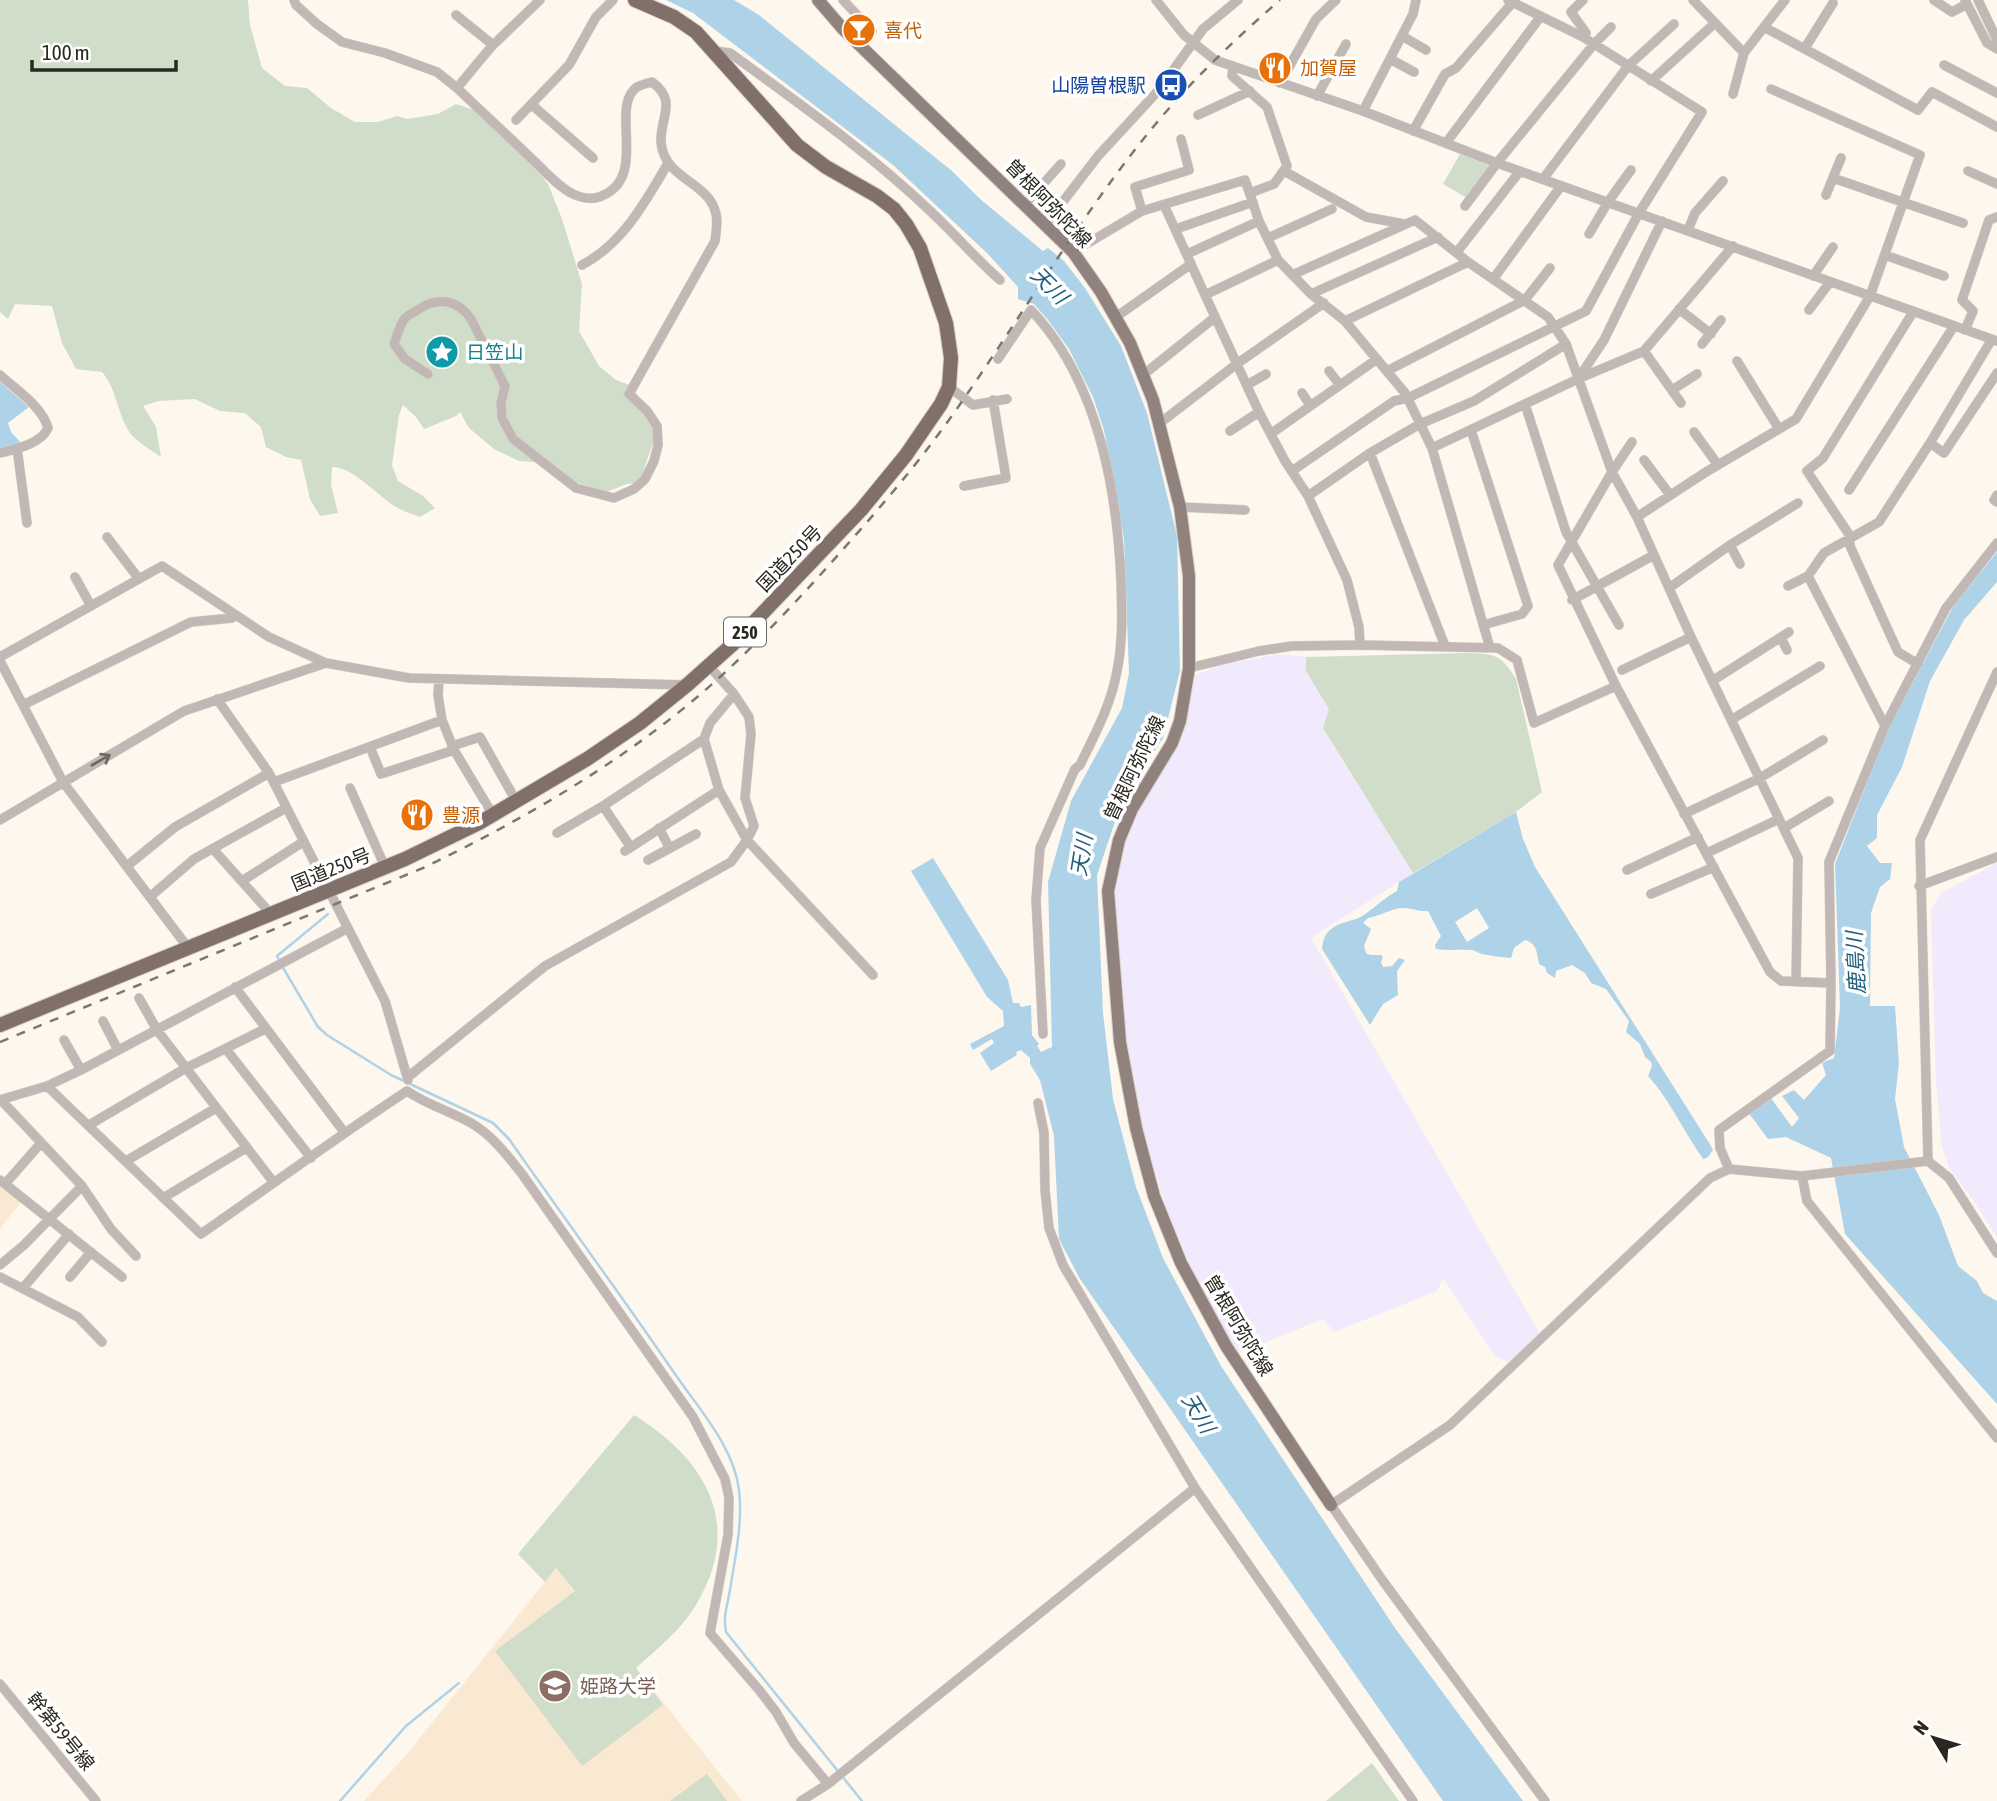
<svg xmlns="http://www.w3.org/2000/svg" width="1997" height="1801" viewBox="0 0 1997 1801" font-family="'Asap Condensed','Noto Sans JP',sans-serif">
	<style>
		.built { fill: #fae9d2 }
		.industrial { fill: #f0eafc }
		.green { fill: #cfddc9 }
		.water { fill: #aed3e9; fill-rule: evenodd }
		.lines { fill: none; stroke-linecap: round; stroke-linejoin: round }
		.stream { stroke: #aed3e9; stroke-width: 2.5 }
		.minor-casing { stroke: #d8d1c8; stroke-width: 10 }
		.major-casing { stroke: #d8d1c8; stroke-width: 14 }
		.highway-casing { stroke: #d8d1c8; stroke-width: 16 }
		.minor { stroke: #c1b8b5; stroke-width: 9 }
		.major { stroke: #92827e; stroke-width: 12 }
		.highway { stroke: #816f6a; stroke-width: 14 }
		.rail { stroke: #7c776f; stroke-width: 2.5; stroke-dasharray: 9 9; stroke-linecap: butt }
		.oneway { stroke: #6e6863 }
		.labels { text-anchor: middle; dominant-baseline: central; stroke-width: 7; stroke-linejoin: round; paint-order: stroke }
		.shield { fill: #fff; stroke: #6a6763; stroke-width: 2 }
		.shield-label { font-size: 18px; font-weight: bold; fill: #2a2620 }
		.food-label { font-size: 19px; fill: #c56008; stroke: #fff; text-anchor: start }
		.transit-label { font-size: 19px; fill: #164399; stroke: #fff; text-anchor: end }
		.street-label { font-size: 19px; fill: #2a2620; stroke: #fff }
		.culture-label { font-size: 19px; fill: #0d838f; stroke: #fff; text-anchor: start }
		.education-label { font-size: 19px; fill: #785e54; stroke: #fff; text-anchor: start }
		.water-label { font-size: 21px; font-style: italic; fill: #205e7c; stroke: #fff }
	</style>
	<rect width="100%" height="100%" fill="#fef7ed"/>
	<path class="built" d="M0 1185 21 1202 0 1229Z
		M556 1568 742 1801H364L407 1754Z"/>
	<path class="industrial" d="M1279 654 1306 657V671L1330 709 1323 728 1413 873 1311 938 1540 1334 1509 1362 1495 1356 1443 1278 1437 1291 1334 1332 1323 1319 1239 1353 1221 1327 1190 1266 1166 1207 1138 1116 1128 1062 1115 897V876L1133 818 1178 740 1191 677 1222 665Z
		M1997 863V1237L1975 1203 1949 1168 1942 1147 1936 1083 1931 910 1941 893Z"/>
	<path class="green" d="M0 0H248L250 25 262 68 285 86 307 88 331 108 355 122H378L397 116 407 119 438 114 456 104 474 110 533 165 548 184 562 219 582 284 579 331 599 366 616 380 632 386 654 422 655 437 639 483 627 484 606 492 575 482 548 463 519 461 494 449 469 428 460 412 456 416 424 429 416 417 403 405 399 415 392 465 398 481 423 496 435 508 420 517C412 514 402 511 394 506 378 495 351 466 332 467L331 485 338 513 320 516 310 499 301 460 286 457 266 447 261 427 245 413 220 411 195 399 158 401 143 406 156 427 161 457C151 450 137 442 130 433 117 414 117 389 102 372L76 369 62 343 52 306 15 304 8 319 0 312Z
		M1460 154 1490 166 1467 198 1443 184Z
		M1469 653C1496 654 1501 655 1516 679L1542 792 1516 812 1413 873 1323 728 1329 709 1306 671V657Z
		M634 1415C707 1460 744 1525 696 1605 681 1630 657 1649 636 1668L663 1705 582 1766 495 1651 575 1591 556 1568 545 1582 518 1554Z
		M1372 1763 1399 1801H1326Z
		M707 1774 727 1801H670Z"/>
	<path class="water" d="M666 0H734L759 15 952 171 980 199 1043 251 1048 248 1064 261 1085 288 1121 346 1147 413 1177 536 1180 671 1163 738 1121 804 1097 875 1103 1013 1113 1099 1136 1187 1163 1258 1221 1366 1395 1628 1523 1801H1443L1080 1279 1059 1239 1054 1136 1040 1080 1030 1064V1058L1021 1050 1016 1052 1017 1055 991 1071 980 1053 994 1043 992 1039 973 1050 970 1044 1004 1026 1003 1011 987 997 911 871 933 858 1008 980 1013 1003H1019L1021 1007 1031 1005 1032 1035 1039 1044 1037 1046 1041 1052 1052 1047 1048 882 1071 801 1122 708 1129 673 1124 539 1104 430 1093 397 1069 349 1048 320 1034 304 1018 299V287L987 253 893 165 693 13Z
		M0 382 29 407 8 423 11 432 20 442 19 445 0 450Z
		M1997 552V582L1964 620 1930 681 1902 767 1877 815V838L1867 846 1880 863H1892L1890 879 1880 887 1871 913 1870 1006H1895L1899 1063 1895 1099 1904 1147 1939 1215 1958 1266 1977 1281 1983 1293 1997 1301V1404L1845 1234 1831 1158 1786 1137 1768 1139 1748 1112 1771 1098 1792 1127 1799 1118 1782 1096 1794 1090 1804 1100 1826 1075 1822 1063 1834 1058 1840 1008 1835 864 1888 729 1954 605Z
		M1516 812 1523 839 1535 867 1711 1146 1713 1150 1708 1157 1703 1159C1684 1132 1670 1100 1648 1076L1652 1066 1651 1062 1645 1057 1640 1044 1626 1032 1629 1021 1606 989 1591 983 1585 973 1572 965 1556 971 1555 978 1547 973 1545 967 1539 964C1537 953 1537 943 1525 940L1514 948 1511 958C1502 957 1491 956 1482 954 1478 953 1475 950 1471 950 1460 949 1448 951 1436 949L1435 945 1441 936 1428 911C1419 912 1412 908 1404 908 1391 908 1381 916 1368 918L1363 923 1371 929 1364 946 1366 953 1370 955H1381L1383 957 1381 962 1383 967 1392 966 1399 958 1405 960 1397 971 1398 995 1383 1004 1370 1025 1322 949C1323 944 1323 938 1327 933 1334 924 1346 922 1356 919 1369 914 1383 898 1397 891L1399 882ZM1477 908 1489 928 1467 942 1455 922Z"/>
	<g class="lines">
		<path class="stream" d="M279 960 277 956 328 914
			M282 966 318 1027 327 1035 391 1075 493 1123 509 1139C564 1218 621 1295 675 1374 699 1409 734 1447 739 1490 743 1523 735 1558 730 1590 727 1608 723 1614 726 1632L862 1801
			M340 1801 406 1726 459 1683"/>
		<defs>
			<path id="minor" d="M294 0 296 5 317 24 342 42 385 53 437 72 457 88
				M843 0 872 31
				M1156 0 1184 35 1215 60 1363 111 1497 163 1997 341
				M1693 0 1744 53
				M1934 0 1952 12 1967 4
				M1965 0 1987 43 1997 49
				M1978 0 1997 40
				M456 15 493 45
				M1764 27 1785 0
				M1402 36 1426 50
				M1583 37 1586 33 1571 12 1583 0
				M1805 48 1833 3
				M715 51 730 53 741 61C804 107 870 154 927 208 952 231 974 257 1000 280
				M1390 59 1414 72
				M1944 65 1997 93
				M1233 66 1232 76 1267 107 1287 166 1274 184 1250 193
				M1651 81 1715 23
				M1280 83 1316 19 1336 0
				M1733 94 1744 53 1764 27 1918 110 1932 92 1997 127
				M1317 96 1346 44
				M532 105 593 158
				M1363 111 1413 14 1416 0
				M1198 115 1250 91
				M516 120 569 65 596 17 613 0
				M1413 131 1445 74 1456 68 1513 2
				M1446 143 1541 16
				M1284 171 1366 217 1404 224
				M1968 171 1997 184
				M1833 178 1963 223
				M1543 179 1628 66 1674 24
				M1826 195 1841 158
				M1025 204 1061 164
				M1465 206 1497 163 1594 44 1611 27
				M1142 211 1135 187 1189 170 1181 139
				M1045 225 1098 156 1158 91 1203 29 1238 0
				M1176 229 1253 202
				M1688 230 1695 213 1723 181
				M1589 234 1608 202 1631 170
				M1268 238 1332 209
				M1073 252 1142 211 1245 180 1259 221 1278 260 1311 294 1345 321 1405 393 1432 448 1580 378 1644 351 1733 246
				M1457 252 1520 171
				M1187 254 1259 221
				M1885 255 1944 276
				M1278 260 1205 295 1259 412 1285 461 1308 496 1347 580 1359 627 1360 645
				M1191 264 1205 295
				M582 265C622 244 645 203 667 165
				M1292 275 1415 220 1468 262 1548 317 1566 344 1612 472 1637 517 1691 637 1798 858 1796 982
				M1813 276 1833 247
				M1494 278 1561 186
				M1311 294 1438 237
				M1679 309 1711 334
				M1809 310 1830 282
				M1913 312 1823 458 1807 471 1850 536V546L1898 652 1918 664
				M1116 317 1191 264 1164 205
				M1345 321 1468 262
				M1965 330 1973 311 1962 300 1989 220 1997 217
				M1702 344 1721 320
				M1644 351 1681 403
				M998 359 1031 310C1097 380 1117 488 1121 581 1122 612 1123 641 1117 671 1111 705 1095 734 1080 765L1075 769 1040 848 1036 900 1043 1034
				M1737 361 1779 429
				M1329 371 1340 385
				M1387 371 1525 300 1550 268
				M428 374 405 359 394 344C397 336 400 324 405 318 408 315 415 312 419 309 439 296 458 300 471 319L505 386 501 403 502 418 513 439 576 488 614 498 634 489 645 479 654 461 658 445 657 426 647 411 629 394 715 241C716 233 718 222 716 214 709 181 664 180 661 142 660 117 678 101 652 82 648 83 641 85 637 87 608 107 651 179 599 197 590 200 582 198 573 194 558 187 544 170 532 159 507 135 482 112 457 88L491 47 540 0
				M0 375C16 390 42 406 48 428 41 444 16 449 0 453
				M1143 375 1214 318
				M1580 376 1604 340 1662 221
				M1247 385 1266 374
				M949 387 973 405 1007 399
				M1672 390 1697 374
				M1302 393 1310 405
				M1525 404 1566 532 1619 625
				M1160 423 1238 363 1324 303
				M1471 430 1528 606 1522 614 1483 625
				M1230 431 1259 412
				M1694 432 1718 465
				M1272 433 1377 359
				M1632 442 1612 472 1558 565 1616 686 1770 972 1781 981 1831 983 1830 1051 1719 1130 1720 1148 1729 1169
				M1930 443 1992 339
				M17 448 27 523
				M1432 448 1490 648
				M1370 453 1445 646
				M1644 460 1670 495
				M1292 471 1394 401 1408 398 1586 311 1639 213 1702 112 1583 37 1508 0
				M964 486 1006 478 993 400
				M1849 490 1954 326
				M1997 495 1994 500 1997 502
				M1308 496 1370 453 1420 424 1474 401 1566 344
				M1180 507 1245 510
				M1637 517 1706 472 1796 419 1870 296 1920 155 1771 89
				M107 537 139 579
				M1730 545 1740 564
				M1808 576 1885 726
				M75 577 91 606
				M1788 586 1808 576 1824 553 1879 522 1930 443 1944 453 1997 373
				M1669 588 1730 545 1798 503
				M1572 600 1654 555
				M1781 638 1787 650
				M0 657 162 566 269 637 326 663 409 678 687 685
				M0 661 63 782 189 949
				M709 666 734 694 749 717 751 734 745 798 754 826 747 840 873 975
				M1189 668 1259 651 1292 646 1360 645 1498 648 1517 660 1534 723 1616 686
				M1622 670 1691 637
				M1712 681 1789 632
				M217 699 269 773 385 1001 408 1080
				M25 704 191 622 232 618 235 615
				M442 720 454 750 493 815
				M1731 720 1820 666
				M452 746 480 737 516 801
				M370 747 381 774 454 750
				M274 782 442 720 438 695 439 679
				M350 788 385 867
				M603 806 630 846
				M1684 814 1760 778 1823 740
				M0 820 184 711 326 663
				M659 828 669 847
				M1784 828 1829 801
				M557 833 603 806 704 739
				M213 849 271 914
				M625 851 719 790
				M1707 853 1779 819
				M648 860 696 834
				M127 866 175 827 269 773
				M1627 870 1698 837
				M242 881 303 842
				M1919 886 1997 857
				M1651 894 1714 867
				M151 896 194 859 286 808
				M1831 983 1829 862 1885 726 1946 608 1997 543
				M235 987 344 1132
				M139 998 157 1030 274 1183
				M103 1021 118 1050
				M64 1040 81 1070
				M226 1049 311 1158
				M408 1077 545 966 731 862 747 840 719 790 704 739 710 723 734 694
				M47 1086 201 1234C270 1186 337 1137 407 1091
				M407 1091C427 1105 450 1111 471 1123 492 1135 507 1155 522 1174L693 1417 725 1479 729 1498 728 1535 710 1633 760 1691 776 1712 794 1743 828 1784
				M0 1100 47 1086 81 1070 348 928
				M1 1100 82 1186 111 1229 136 1256
				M1038 1103 1044 1133 1045 1190 1049 1228 1063 1265 1195 1488
				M89 1125 186 1068 265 1029
				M126 1161 216 1108
				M1928 1161 1920 840 1997 672
				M1802 1176 1807 1201 1997 1438
				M0 1180 122 1277
				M5 1184 41 1143
				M163 1198 246 1148
				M0 1265 24 1245 82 1186
				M0 1277 78 1317 102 1342
				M70 1277 91 1252
				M23 1288 69 1234
				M0 1684 96 1801
				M801 1801 828 1784 1195 1488 1413 1801
				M1545 1801 1383 1581 1331 1505 1450 1425 1710 1178 1729 1169 1802 1176 1928 1161 1949 1178 1997 1253"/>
			<path id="major" d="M818 0 843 29 1073 252 1101 292 1130 343 1153 400 1180 507 1189 576V668L1180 721 1172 743 1132 809 1119 840 1108 891 1120 1042 1136 1128 1154 1196 1181 1263 1226 1346 1331 1505"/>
			<path id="highway" d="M0 1025 405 859 479 823 587 759 640 723 687 685 733 644 861 510 906 455 941 404 949 387 951 358 946 323 920 248 906 224 894 209 877 196 826 167 797 145 696 32 674 17 635 0"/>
		</defs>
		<use href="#minor" class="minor-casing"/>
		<use href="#major" class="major-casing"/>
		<use href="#highway" class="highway-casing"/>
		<use href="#minor" class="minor"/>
		<use href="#major" class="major"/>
		<use href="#highway" class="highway"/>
		<path class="rail" d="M0 1042 423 868C529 817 633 756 720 677 767 634 811 586 853 538 893 493 931 447 965 397 1026 309 1081 216 1149 132 1188 84 1234 40 1280 0"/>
	</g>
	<defs><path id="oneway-shaft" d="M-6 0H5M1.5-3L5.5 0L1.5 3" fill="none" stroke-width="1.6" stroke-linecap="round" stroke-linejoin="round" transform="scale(1.75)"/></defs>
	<use class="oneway" href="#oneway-shaft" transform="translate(101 760) rotate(-30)"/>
	<defs>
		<symbol id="bar-disc" viewBox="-11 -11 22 22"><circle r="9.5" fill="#e8710a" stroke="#fff"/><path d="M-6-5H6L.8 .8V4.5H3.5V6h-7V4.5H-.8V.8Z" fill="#fff"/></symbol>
		<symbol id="restaurant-disc" viewBox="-11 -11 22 22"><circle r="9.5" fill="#e8710a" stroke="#fff"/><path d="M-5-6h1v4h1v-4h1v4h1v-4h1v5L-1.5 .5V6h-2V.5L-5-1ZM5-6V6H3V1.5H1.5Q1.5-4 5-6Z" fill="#fff"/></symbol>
		<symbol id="bus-disc" viewBox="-11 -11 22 22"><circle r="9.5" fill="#1a4fb4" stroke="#fff"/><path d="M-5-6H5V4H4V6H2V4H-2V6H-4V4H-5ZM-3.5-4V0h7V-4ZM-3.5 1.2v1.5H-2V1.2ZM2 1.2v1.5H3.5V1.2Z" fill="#fff"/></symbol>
		<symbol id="sight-disc" viewBox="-11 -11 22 22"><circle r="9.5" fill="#0f9aa8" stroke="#fff"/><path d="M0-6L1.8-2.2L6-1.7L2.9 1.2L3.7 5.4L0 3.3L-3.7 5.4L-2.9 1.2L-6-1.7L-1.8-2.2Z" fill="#fff"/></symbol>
		<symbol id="university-disc" viewBox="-11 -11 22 22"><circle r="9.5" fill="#8d6e63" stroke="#fff"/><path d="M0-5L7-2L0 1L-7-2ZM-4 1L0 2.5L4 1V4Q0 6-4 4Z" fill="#fff"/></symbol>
	</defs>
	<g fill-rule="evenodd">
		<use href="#bar-disc" x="840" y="11" width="38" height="38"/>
		<use href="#restaurant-disc" x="1256" y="49" width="38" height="38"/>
		<use href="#bus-disc" x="1152" y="66" width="38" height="38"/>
		<use href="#sight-disc" x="423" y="333" width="38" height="38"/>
		<use href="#restaurant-disc" x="398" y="796" width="38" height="38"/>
		<use href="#university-disc" x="536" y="1667" width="38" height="38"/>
	</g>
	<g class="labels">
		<rect class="shield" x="724" y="617.5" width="42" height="29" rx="5"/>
		<g class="shield-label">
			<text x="745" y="632">250</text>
		</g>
		<g class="food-label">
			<text x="884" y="30">喜代</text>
			<text x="1300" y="68">加賀屋</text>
			<text x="442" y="815">豊源</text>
		</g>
		<g class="transit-label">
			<text x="1146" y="85">山陽曽根駅</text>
		</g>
		<g class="street-label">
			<text transform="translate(1049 203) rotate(46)">曽根阿弥陀線</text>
			<text transform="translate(789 558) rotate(-46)">国道250号</text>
			<text transform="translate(1134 768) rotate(-64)">曽根阿弥陀線</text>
			<text transform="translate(331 869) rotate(-22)">国道250号</text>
			<text transform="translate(1239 1325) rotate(59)">曽根阿弥陀線</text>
			<text transform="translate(61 1731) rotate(51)">幹第59号線</text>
		</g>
		<g class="culture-label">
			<text x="466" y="352">日笠山</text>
		</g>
		<g class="education-label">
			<text x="580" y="1686">姫路大学</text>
		</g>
		<g class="water-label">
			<text transform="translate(1050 285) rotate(45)">天川</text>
			<text transform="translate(1081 855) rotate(-81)">天川</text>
			<text transform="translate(1855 963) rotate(-93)">鹿島川</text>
			<text transform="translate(1199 1413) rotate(59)">天川</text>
		</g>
	</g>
	<g transform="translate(1934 1738) rotate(308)" stroke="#ffffff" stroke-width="5" paint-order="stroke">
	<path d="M0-5L12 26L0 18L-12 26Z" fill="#2a2620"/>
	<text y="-10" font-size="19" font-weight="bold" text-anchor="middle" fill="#2a2620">N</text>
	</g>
	<path d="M32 60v10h144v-10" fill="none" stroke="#2a2620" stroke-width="3.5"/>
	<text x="42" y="60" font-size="21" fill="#2a2620" stroke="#ffffff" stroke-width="5" paint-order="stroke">100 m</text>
</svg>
